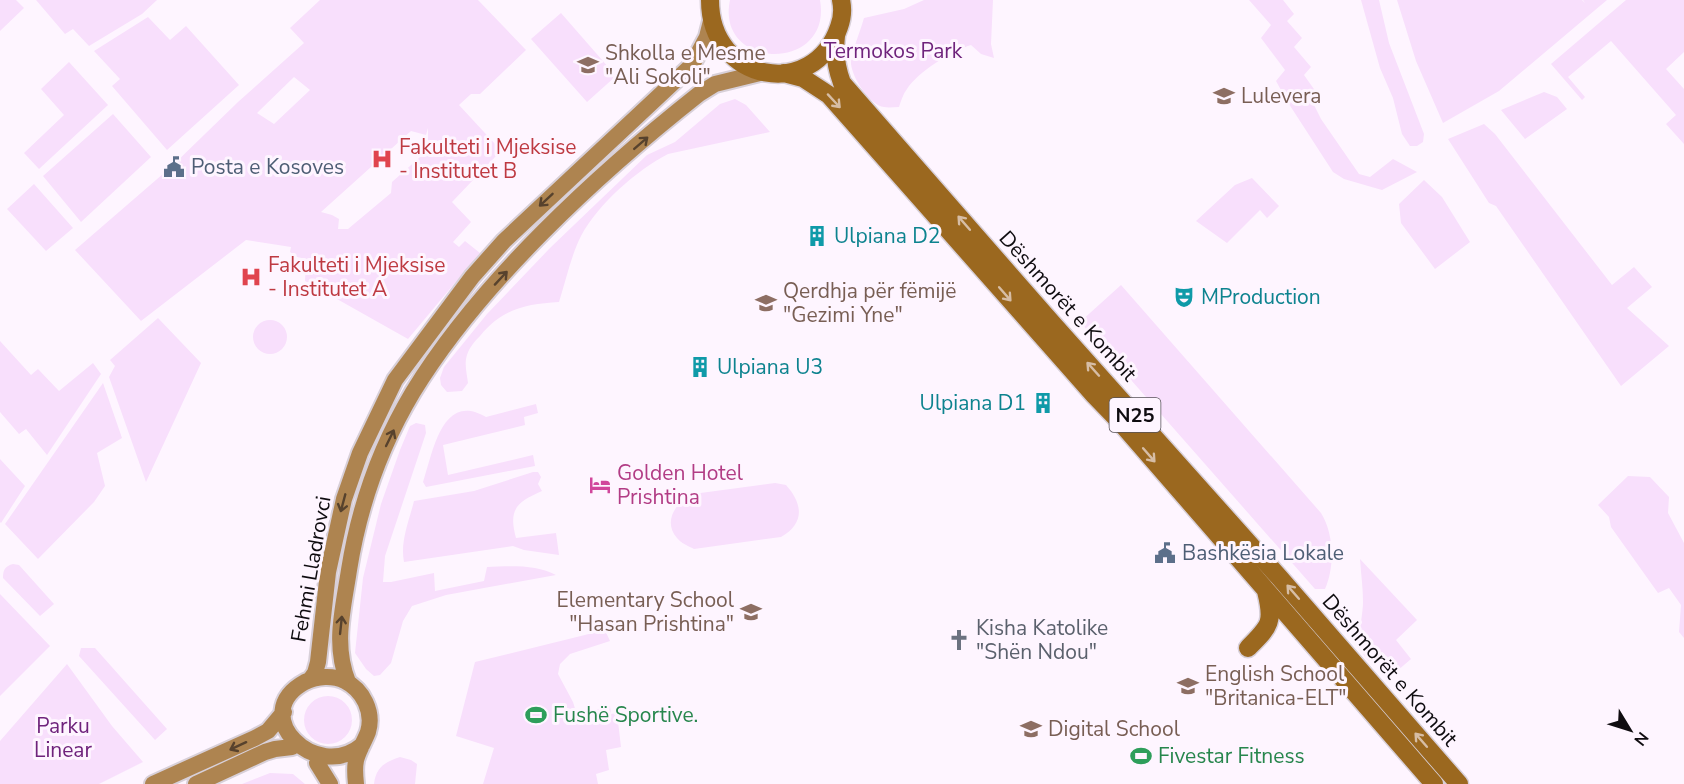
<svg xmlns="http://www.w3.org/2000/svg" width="1684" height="784" viewBox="0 0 1684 784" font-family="'Nunito Sans',sans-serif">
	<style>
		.green { fill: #f8dffc; fill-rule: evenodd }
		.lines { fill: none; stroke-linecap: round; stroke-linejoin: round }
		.secondary-casing { stroke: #d8d0d9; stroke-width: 20 }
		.primary-casing { stroke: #d8d0d9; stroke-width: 21 }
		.secondary { stroke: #ae8450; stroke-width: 16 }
		.primary { stroke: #9b681f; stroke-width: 18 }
		.oneway { stroke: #d6bda5 }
		.oneway2 { stroke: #57422d }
		.labels { text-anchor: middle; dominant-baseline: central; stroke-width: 6; stroke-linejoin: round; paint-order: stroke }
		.shield { fill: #fef5ff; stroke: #575258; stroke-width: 1.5 }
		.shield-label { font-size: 20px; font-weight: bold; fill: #0f0c10 }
		.park-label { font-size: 21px; fill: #6f237c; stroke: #fef5ff }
		.education-label { font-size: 21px; fill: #785e54; stroke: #fef5ff; text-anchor: start }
		.health-label { font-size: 21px; fill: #be3a42; stroke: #fef5ff; text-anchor: start }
		.service-label { font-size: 21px; fill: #4e5e75; stroke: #fef5ff; text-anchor: start }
		.culture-label { font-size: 21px; fill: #0d838f; stroke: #fef5ff; text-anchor: start }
		.street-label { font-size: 21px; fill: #0f0c10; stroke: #fef5ff }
		.hotel-label { font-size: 21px; fill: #b23c85; stroke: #fef5ff; text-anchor: start }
		.worship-label { font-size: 21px; fill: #5b616d; stroke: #fef5ff; text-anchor: start }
		.leisure-label { font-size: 21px; fill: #27864d; stroke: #fef5ff; text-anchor: start }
	</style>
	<rect width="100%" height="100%" fill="#fef5ff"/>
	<path class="green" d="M0 0H16L24 8 0 31Z
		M36 0H157L142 14 89 46 73 29 65 34Z
		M320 0H478L526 50 480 94H471L459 105 496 145V156L452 202 471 222 453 242 459 247 465 241 480 253 408 339 305 281 306 259 297 257 290 252 291 247 246 240 141 321 75 250 171 167 238 102 304 43 290 28ZM294 77 310 90 274 124 257 113ZM428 128V150L392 182 391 193 348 229H338L339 219 332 215 321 212 411 131 426 135Z
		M730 0H820C833 73 715 71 730 0Z
		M924 0H993L991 44 994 58 981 54 971 45C951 51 918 72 907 89 903 94 901 101 899 107 894 107 889 108 884 107 869 105 849 74 851 59 854 46 860 32 864 18L904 9Z
		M1249 0H1283L1294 14 1287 21 1302 38 1294 47 1311 67 1304 75 1316 92 1311 99 1321 119 1359 174 1370 177 1393 159 1417 172 1382 190 1344 179 1333 172 1287 101 1276 81 1285 70 1261 38 1271 25Z
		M1361 0H1379L1389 43 1424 134 1423 142 1417 146H1410L1402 134 1393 98 1380 68Z
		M1397 0H1582L1585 3 1583 0H1607L1499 91 1443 123 1416 61Z
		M1626 0H1684V52L1666 69 1684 89V144L1666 124 1676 115 1611 41 1568 77 1585 97 1582 100 1551 64Z
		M561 13 616 76 587 102 531 39Z
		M148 17 170 40 186 26 239 85 167 150 112 86 120 79 94 51Z
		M69 62 108 105 39 169 24 153 64 115 41 89Z
		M1544 92 1557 97 1567 109 1525 139 1501 110Z
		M735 99 746 105 770 132 668 154C637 170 598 204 581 236 571 256 566 280 559 302 525 304 502 309 480 336 475 341 469 348 467 355 464 364 467 374 468 383L462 391 447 392 441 385 440 378 444 367 487 314 550 248 647 155 675 142 720 104Z
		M113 114 151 157 81 222 43 176Z
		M1484 124 1495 134 1612 285 1634 267 1652 287 1627 308 1669 346 1621 386 1496 206 1489 203 1448 139Z
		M1252 178 1279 206 1267 218 1260 210 1227 243 1196 221 1235 185Z
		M1424 180 1442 197 1470 242 1435 269 1401 223 1399 204Z
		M34 184 73 228 46 251 7 209Z
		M1121 285 1321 513C1334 534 1335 566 1325 589H1315L1080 322Z
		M158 318 201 363 146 482 109 377 115 366 110 360Z
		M253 337a17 17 0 1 1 34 0a17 17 0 1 1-34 0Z
		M0 341 31 375 38 369 59 391 93 363 101 374 47 455 26 429 19 434 0 412Z
		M103 383 122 438 97 453 105 486 94 502 38 559 5 524Z
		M536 404 538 413 524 417 525 425 443 445 448 475 533 455 535 466 426 487 423 482C433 452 442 391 486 417Z
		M416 423 425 425 426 433 385 556 383 582H391L434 573 435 591 484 581 487 567C508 566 537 564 556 575L446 595 412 606 403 621 391 663 380 675 374 676 366 669 355 653 363 578 381 504 400 450 410 426Z
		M0 459 25 486 1 523 0 522Z
		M533 472H538L541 477 538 484 542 491C517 502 508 509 516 538L556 533 559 555 524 550 513 546 404 562C400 542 409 521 414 501L474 491Z
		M1628 476 1650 477 1669 497 1668 513 1684 543V638L1679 632 1681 605 1669 588 1658 593 1611 527 1609 517 1598 505Z
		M775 483 786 485C803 504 805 523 781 537L694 549C688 546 681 543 677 538 662 521 677 501 693 494Z
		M1360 559 1417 620 1396 640 1411 659 1390 677 1374 655 1369 661C1353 648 1363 620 1363 602 1363 588 1361 574 1360 559Z
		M13 564 19 565 54 604 40 616 3 578C3 570 5 566 13 564Z
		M0 594 50 646 0 696Z
		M605 630 610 641 570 654 560 664 558 674 573 702 577 715 610 706 611 714 617 713 621 747 606 750 609 770 596 774 598 784H483L494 748 456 736 475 662Z
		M81 648H95L167 729 155 740 79 656Z
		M67 664 112 726 143 762 99 784H0V741Z
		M304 720a24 24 0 1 1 48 0a24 24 0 1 1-48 0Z
		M400 757 411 760 417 764 415 784H374C376 767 385 762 400 757Z
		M270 773 293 774 305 784H242Z"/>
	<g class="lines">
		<defs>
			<path id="secondary" d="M310 680 315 673 318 662 328 572 344 499 360 453 395 380 472 277 504 241 692 65 707 37 711 21
				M348 682C333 644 343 610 349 570 359 507 380 447 413 392 480 282 599 173 699 94L715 84 764 72
				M317 763 330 784
				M153 784 255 738 268 731 284 712
				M196 784 265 752 275 749 292 747
				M356 784C355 775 354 765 357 757 360 748 365 740 368 732 374 712 363 690 345 681 333 675 317 676 305 682 246 714 316 784 362 745"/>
			<path id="primary" d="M710 0C710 83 814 101 839 27 842 19 843 9 841 0
				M836 36C834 53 836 67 842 83L1052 323 1279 577 1459 784
				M784 73 803 78 829 95 1094 395 1122 424 1434 784
				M1248 648C1270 626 1274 623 1266 591"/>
		</defs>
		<use href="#secondary" class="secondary-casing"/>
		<use href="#primary" class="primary-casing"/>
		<use href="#secondary" class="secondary"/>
		<use href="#primary" class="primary"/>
	</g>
	<defs><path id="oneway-shaft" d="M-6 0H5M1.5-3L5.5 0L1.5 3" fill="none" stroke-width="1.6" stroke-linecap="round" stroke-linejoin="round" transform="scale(1.5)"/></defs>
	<g class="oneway">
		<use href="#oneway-shaft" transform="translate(834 101) rotate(47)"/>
		<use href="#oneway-shaft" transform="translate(964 223) rotate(-131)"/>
		<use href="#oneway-shaft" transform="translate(1005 294) rotate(49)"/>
		<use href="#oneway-shaft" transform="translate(1093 369) rotate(-132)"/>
		<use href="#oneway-shaft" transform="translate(1149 455) rotate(49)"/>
		<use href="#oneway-shaft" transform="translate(1293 592) rotate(-131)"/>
		<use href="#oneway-shaft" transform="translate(1421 740) rotate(-131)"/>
	</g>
	<g class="oneway2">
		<use href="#oneway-shaft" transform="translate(641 143) rotate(-41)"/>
		<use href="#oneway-shaft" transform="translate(546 200) rotate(137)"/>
		<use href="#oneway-shaft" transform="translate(501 278) rotate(-47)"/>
		<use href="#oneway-shaft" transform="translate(390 438) rotate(-64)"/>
		<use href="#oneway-shaft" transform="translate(343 503) rotate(105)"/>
		<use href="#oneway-shaft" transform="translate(341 625) rotate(-84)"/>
		<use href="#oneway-shaft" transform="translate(238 746) rotate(155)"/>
	</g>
	<defs>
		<symbol id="school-bare" viewBox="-9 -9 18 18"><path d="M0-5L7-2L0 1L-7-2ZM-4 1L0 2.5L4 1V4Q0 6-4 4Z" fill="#8d6e63" stroke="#fef5ff" stroke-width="2.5" paint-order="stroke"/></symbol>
		<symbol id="hospital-bare" viewBox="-9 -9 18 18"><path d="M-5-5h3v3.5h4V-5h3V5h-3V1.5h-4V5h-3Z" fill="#e0444e" stroke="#fef5ff" stroke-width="2.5" paint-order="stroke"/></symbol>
		<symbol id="civic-bare" viewBox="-9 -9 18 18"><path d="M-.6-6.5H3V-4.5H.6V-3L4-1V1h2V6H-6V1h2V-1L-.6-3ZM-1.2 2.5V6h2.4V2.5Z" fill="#5c6f8a" stroke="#fef5ff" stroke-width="2.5" paint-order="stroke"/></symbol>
		<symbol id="building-bare" viewBox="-9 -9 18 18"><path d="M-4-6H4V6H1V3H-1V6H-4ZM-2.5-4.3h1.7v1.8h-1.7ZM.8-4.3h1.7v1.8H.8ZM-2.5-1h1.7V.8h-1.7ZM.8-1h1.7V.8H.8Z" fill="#0f9aa8" stroke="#fef5ff" stroke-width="2.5" paint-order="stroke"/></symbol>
		<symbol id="theatre-bare" viewBox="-9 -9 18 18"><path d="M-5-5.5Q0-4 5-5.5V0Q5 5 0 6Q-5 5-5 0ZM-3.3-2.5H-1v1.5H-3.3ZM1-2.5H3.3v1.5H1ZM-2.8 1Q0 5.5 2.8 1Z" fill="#0f9aa8" stroke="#fef5ff" stroke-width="2.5" paint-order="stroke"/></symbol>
		<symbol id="hotel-bare" viewBox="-9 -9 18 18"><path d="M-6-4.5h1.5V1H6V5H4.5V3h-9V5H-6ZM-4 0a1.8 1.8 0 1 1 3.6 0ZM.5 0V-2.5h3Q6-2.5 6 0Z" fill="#d1479c" stroke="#fef5ff" stroke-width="2.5" paint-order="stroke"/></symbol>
		<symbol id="church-bare" viewBox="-9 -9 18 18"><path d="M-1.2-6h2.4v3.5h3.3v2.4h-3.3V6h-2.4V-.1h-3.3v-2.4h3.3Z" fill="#6b7280" stroke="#fef5ff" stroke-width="2.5" paint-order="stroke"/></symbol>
		<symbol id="stadium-bare" viewBox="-9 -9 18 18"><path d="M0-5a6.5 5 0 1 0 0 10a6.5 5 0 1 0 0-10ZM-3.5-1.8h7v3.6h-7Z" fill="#2e9e5b" stroke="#fef5ff" stroke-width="2.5" paint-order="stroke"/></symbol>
	</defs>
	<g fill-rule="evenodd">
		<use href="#school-bare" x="573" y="50" width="30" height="30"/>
		<use href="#school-bare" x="1209" y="81" width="30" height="30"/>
		<use href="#hospital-bare" x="367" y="144" width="30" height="30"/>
		<use href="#civic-bare" x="159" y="152" width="30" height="30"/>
		<use href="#building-bare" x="802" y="221" width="30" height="30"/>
		<use href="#hospital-bare" x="236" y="262" width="30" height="30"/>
		<use href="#theatre-bare" x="1169" y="282" width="30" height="30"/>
		<use href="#school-bare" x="751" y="288" width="30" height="30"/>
		<use href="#building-bare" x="685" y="352" width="30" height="30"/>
		<use href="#building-bare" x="1028" y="388" width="30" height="30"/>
		<use href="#hotel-bare" x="585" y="470" width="30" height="30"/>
		<use href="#civic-bare" x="1150" y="538" width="30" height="30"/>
		<use href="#school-bare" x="736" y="597" width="30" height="30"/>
		<use href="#church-bare" x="944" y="625" width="30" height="30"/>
		<use href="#school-bare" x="1173" y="671" width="30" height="30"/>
		<use href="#stadium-bare" x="521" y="700" width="30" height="30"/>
		<use href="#school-bare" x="1016" y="714" width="30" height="30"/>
		<use href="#stadium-bare" x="1126" y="741" width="30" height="30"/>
	</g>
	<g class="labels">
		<rect class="shield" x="1109.5" y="398" width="51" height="34" rx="4.5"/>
		<g class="shield-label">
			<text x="1135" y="415">N25</text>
		</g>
		<g class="park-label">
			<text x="893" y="51">Termokos Park</text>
			<text x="63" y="726">Parku<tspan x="63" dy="24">Linear</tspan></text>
		</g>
		<g class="education-label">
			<text x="605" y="53">Shkolla e Mesme<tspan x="605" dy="24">"Ali Sokoli"</tspan></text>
			<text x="1241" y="96">Lulevera</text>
			<text x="783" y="291">Qerdhja për fëmijë<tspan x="783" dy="24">"Gezimi Yne"</tspan></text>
			<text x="734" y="600" text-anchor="end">Elementary School<tspan x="734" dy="24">"Hasan Prishtina"</tspan></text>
			<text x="1205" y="674">English School<tspan x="1205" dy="24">"Britanica-ELT"</tspan></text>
			<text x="1048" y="729">Digital School</text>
		</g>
		<g class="health-label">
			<text x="399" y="147">Fakulteti i Mjeksise<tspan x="399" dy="24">- Institutet B</tspan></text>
			<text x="268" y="265">Fakulteti i Mjeksise<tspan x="268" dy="24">- Institutet A</tspan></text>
		</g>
		<g class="service-label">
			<text x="191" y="167">Posta e Kosoves</text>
			<text x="1182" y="553">Bashkësia Lokale</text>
		</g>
		<g class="culture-label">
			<text x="834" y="236">Ulpiana D2</text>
			<text x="1201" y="297">MProduction</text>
			<text x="717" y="367">Ulpiana U3</text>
			<text x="1026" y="403" text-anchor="end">Ulpiana D1</text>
		</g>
		<g class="street-label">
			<text transform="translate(1068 306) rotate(48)">Dëshmorët e Kombit</text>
			<text transform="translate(311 569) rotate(-80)">Fehmi Lladrovci</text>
			<text transform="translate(1390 670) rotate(49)">Dëshmorët e Kombit</text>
		</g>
		<g class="hotel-label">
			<text x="617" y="473">Golden Hotel<tspan x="617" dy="24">Prishtina</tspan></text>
		</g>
		<g class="worship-label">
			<text x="976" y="628">Kisha Katolike<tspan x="976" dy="24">"Shën Ndou"</tspan></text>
		</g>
		<g class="leisure-label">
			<text x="553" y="715">Fushë Sportive.</text>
			<text x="1158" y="756">Fivestar Fitness</text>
		</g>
	</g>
	<g transform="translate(1630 730) rotate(128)" stroke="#fef5ff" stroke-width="4.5" paint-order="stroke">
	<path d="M0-4.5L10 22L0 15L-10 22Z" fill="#0f0c10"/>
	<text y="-9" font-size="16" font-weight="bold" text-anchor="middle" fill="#0f0c10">N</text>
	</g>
</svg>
